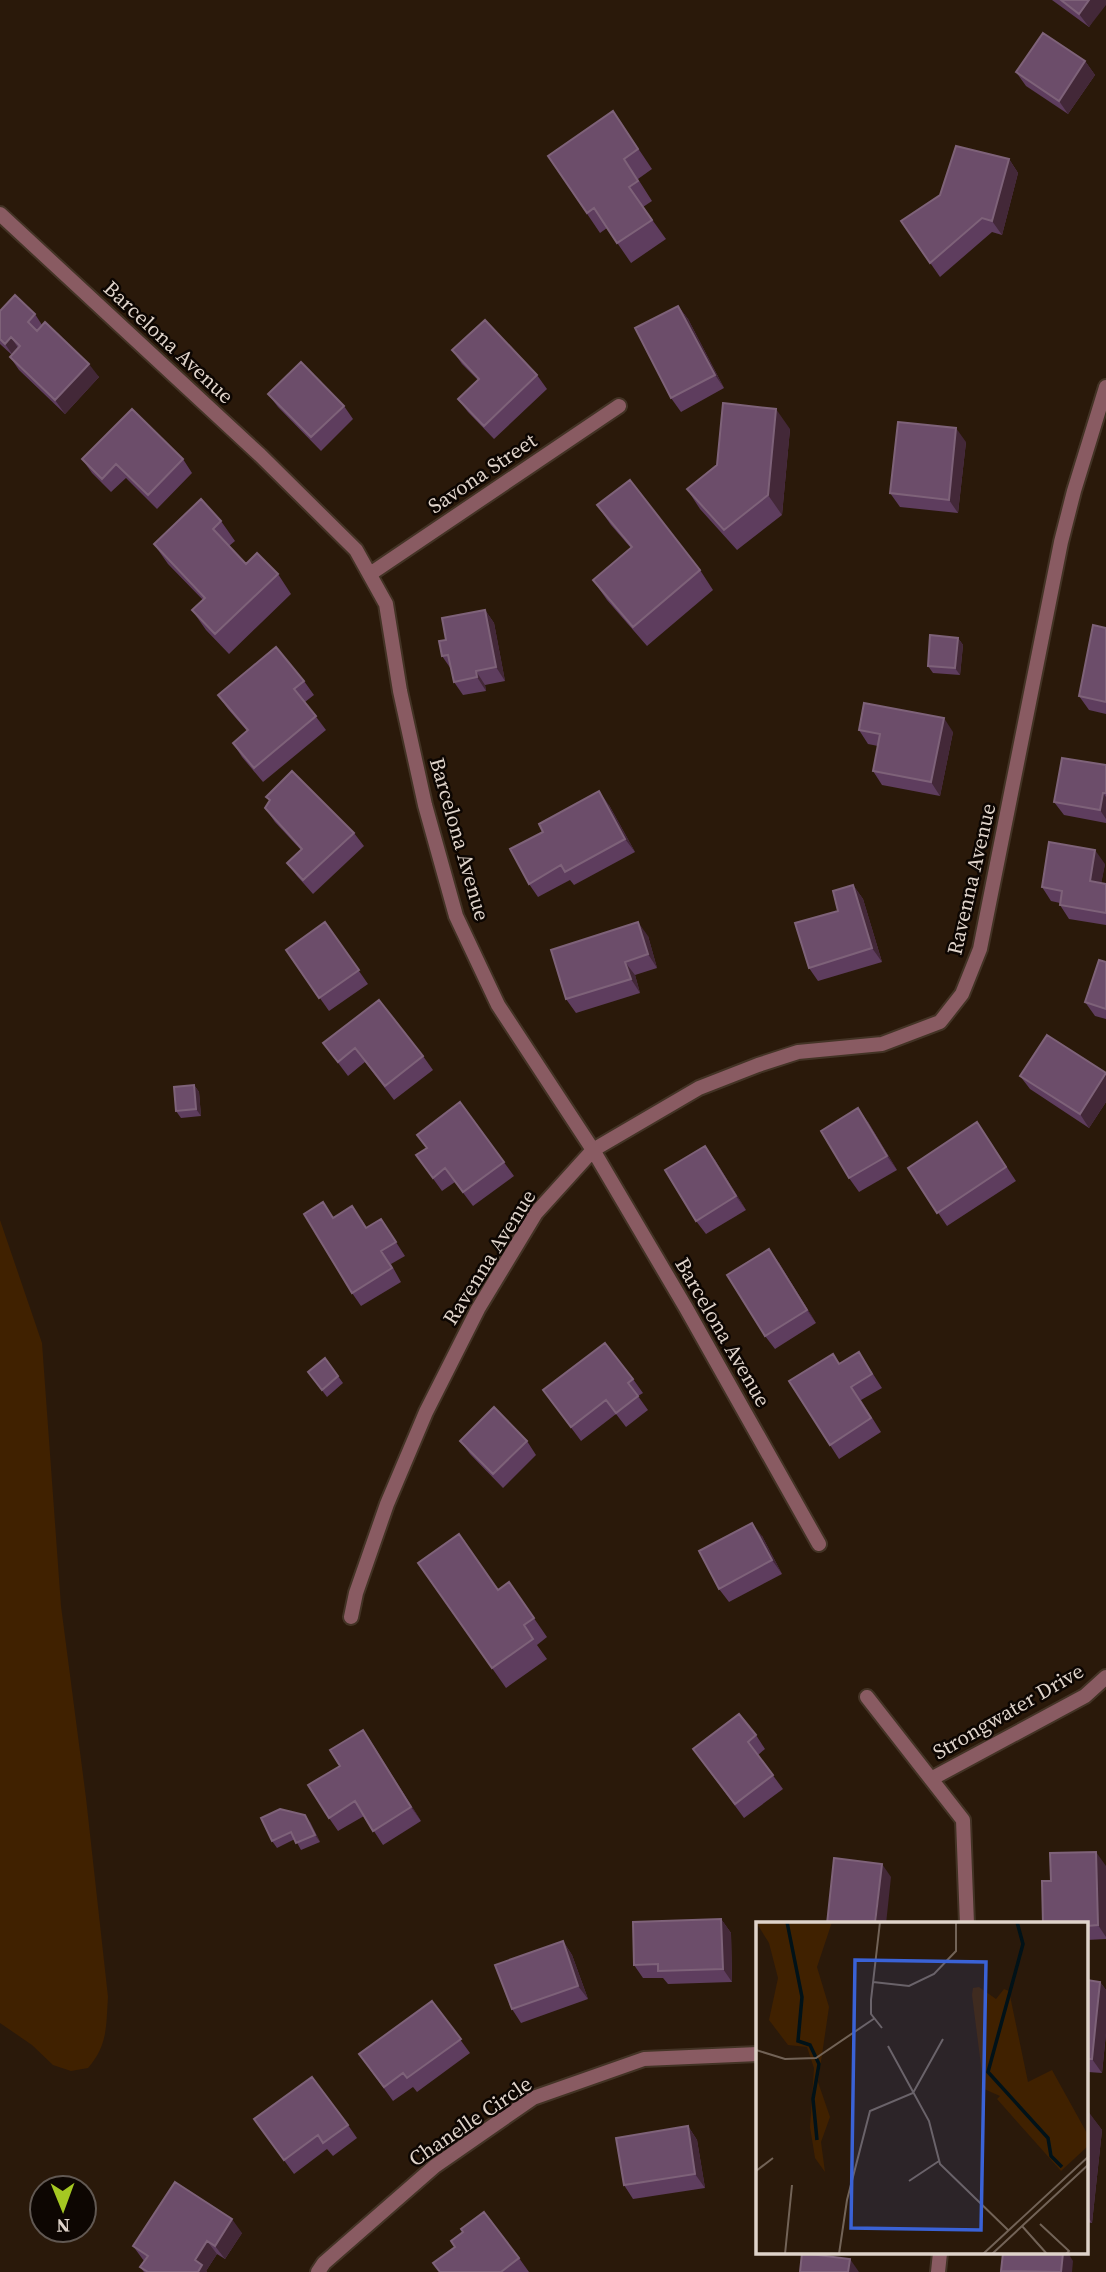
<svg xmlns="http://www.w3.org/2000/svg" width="1106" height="2272" viewBox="0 0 1106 2272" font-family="'Source Serif 4',serif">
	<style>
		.green { fill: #402100 }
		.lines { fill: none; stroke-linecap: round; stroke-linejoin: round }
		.minor-casing { stroke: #433325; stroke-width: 18 }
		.minor { stroke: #895b62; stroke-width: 14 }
		.wall { fill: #5e3d5e }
		.shaded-wall { fill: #432838 }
		.building { fill: #6c4d6a; stroke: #7e6279; stroke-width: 2 }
		.labels { text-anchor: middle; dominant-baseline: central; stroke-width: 5; stroke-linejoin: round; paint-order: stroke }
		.street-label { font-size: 21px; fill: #dfd3ca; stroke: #0d0602 }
		.inset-river { fill: none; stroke: #011218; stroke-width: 3.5 }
		.inset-road { fill: none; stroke: #726357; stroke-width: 2 }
		.view { fill: #3a62d6; fill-opacity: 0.15; stroke: #3a62d6; stroke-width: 3.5 }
		.inset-edge { fill: none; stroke: #dfd3ca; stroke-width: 3.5 }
	</style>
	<rect width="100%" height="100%" fill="#2a190a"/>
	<path class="green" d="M0 1220 42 1343 61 1606 86 1798 108 1997C106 2026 108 2045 88 2068L71 2071 53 2065 32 2045 0 2023Z"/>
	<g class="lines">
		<defs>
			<path id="minor" d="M0 214 260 455 356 550 386 604 400 691 425 805 456 916 498 1005 593 1150 686 1308 819 1544
				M370 574 619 406
				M351 1617 356 1593 387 1504 426 1412 478 1309 536 1213 593 1150 699 1088 758 1065 798 1052 882 1044 940 1022 962 994 980 949 1061 542 1074 491 1106 387
				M867 1697 963 1820 967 1924
				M931 1779 1085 1696 1106 1677
				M318 2272 324 2263 435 2166 533 2098 644 2059 758 2054
				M938 2272 940 2253"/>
		</defs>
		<use href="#minor" class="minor-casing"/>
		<use href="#minor" class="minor"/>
	</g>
	<path class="wall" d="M1052 0H1106L1089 27Z
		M1085 61 1095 75 1068 114 1026 86 1016 72Z
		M613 111 652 169 638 179 652 201 643 207 666 239 631 263 607 228 600 233 548 156Z
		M1009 159 1018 173 1002 235 992 232 940 277 901 221Z
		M678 306 688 319 724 388 681 412 671 398Z
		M0 311 35 314 42 325 99 377 65 414 19 370 10 357 12 355 0 344Z
		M452 350 537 375 547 389 494 439 468 412 458 399 478 380 462 364Z
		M268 394 344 406 353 419 321 451 278 407Z
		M790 429 782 515 737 550 700 509 687 489 717 465Z
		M966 442 958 513 900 507 890 493Z
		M82 459H183L192 473 157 509 126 478 111 492 92 473Z
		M597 505 700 570 713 590 647 646 607 600 593 580 631 548 611 525Z
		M221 521 235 541 229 546 246 564 278 574 291 594 229 654 206 630 192 610 203 600 168 564 154 544Z
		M485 610 494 623 505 681 485 685 486 691 463 695 454 682 451 669 442 656 446 640Z
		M1106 628V714L1089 710 1079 696Z
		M958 638 963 645 960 675 933 673 928 666Z
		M304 681 314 695 305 702 326 730 263 782 242 757 233 743 247 731 228 709 218 695Z
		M859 730 953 732 940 796 882 785 873 771 878 746 868 744Z
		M1106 765V823L1064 815 1054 802Z
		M266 797 354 833 364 846 313 894 297 876 287 863 301 850 275 822 265 808 270 801Z
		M609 805 635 852 574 885 570 880 538 897 529 884 543 832Z
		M1105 864 1101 883 1106 884V925L1069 919 1060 905V903L1051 901 1042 887Z
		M853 885 863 899 882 962 818 981 809 968 838 911Z
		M325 922 368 984 329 1011 286 950Z
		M648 936 657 968 635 975 640 993 576 1013 566 999Z
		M1106 962V1019L1095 1016 1085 1002Z
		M323 1043 423 1056 433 1070 394 1100 365 1062 348 1076Z
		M1106 1073V1102L1089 1128 1030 1089 1020 1076Z
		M194 1085 199 1092 201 1116 181 1118 176 1111Z
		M460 1102 514 1176 473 1206 455 1182 442 1191 416 1155 427 1148Z
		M868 1122 897 1170 859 1192 849 1178Z
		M977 1122 1016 1181 947 1226 908 1168Z
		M715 1160 746 1210 706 1234 696 1221Z
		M334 1217 362 1220 367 1228 381 1219 405 1256 391 1264 401 1282 361 1306 352 1293Z
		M779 1263 816 1323 775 1349 765 1336Z
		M859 1352 882 1388 861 1400 881 1432 839 1459 830 1445 833 1354 840 1364Z
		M308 1372 338 1376 343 1383 327 1397Z
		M633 1379 643 1393 638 1396 648 1410 626 1427 616 1414 581 1441 543 1390Z
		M460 1441H527L536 1455 503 1488 470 1454Z
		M762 1536 782 1574 729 1602 719 1589Z
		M418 1563 498 1590 509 1582 547 1637 537 1645 547 1659 506 1688Z
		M363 1730 421 1821 383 1845 364 1816 338 1831 329 1818 340 1766Z
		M756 1735 765 1749 758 1755 783 1789 744 1818 693 1749Z
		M310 1822 320 1842 301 1850 295 1839 277 1848 272 1841Z
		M1106 1866V1939L1087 1940V1924L1051 1881Z
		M721 1919 731 1933 732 1982 668 1984 663 1978H643L634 1965Z
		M563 1941 572 1955 588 1999 521 2023 512 2009Z
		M1087 1980 1100 1982 1106 1990V2033L1102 2073 1088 2072 1087 2082Z
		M432 2001 470 2053 417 2092 413 2087 393 2101 359 2054Z
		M1087 2111 1102 2130 1092 2223 1087 2222Z
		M254 2119 348 2125 357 2138 333 2156 327 2149 294 2174Z
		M688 2126 697 2140 705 2188 633 2199 624 2185Z
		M242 2233 225 2259 217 2254 206 2271 207 2272H144L140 2267 144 2261 133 2246Z
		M519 2258 529 2272H439Z"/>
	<path class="shaded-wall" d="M1089 0H1106V5L1089 27 1079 14Z
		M1085 61 1095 75 1068 114 1059 101Z
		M1009 159 1018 173 1002 235 992 221Z
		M678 306 688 319 724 388 715 375Z
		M11 337 20 351 14 357 5 344Z
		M89 364 99 377 65 414 55 400Z
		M776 409 790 429 782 515 768 495Z
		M956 428 966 442 958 513 949 500Z
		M485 610 494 623 505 681 496 667Z
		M958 638 963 645 960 675 955 668Z
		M476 671 485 685 486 691 477 677Z
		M944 718 953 732 940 796 931 782Z
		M599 791 609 805 635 852 625 839Z
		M1103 793 1106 797V819L1100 810Z
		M1095 850 1105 864 1099 895 1090 881Z
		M853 885 863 899 882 962 872 948Z
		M638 922 648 936 657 968 648 954Z
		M625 962 635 975 640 993 631 979Z
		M1106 1074V1102L1089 1128 1080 1114Z
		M194 1085 199 1092 201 1116 196 1109Z
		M858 1108 868 1122 897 1170 887 1156Z
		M705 1146 715 1160 746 1210 736 1196Z
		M769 1249 779 1263 816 1323 807 1310Z
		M752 1523 762 1536 782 1574 772 1560Z
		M363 1730 372 1743 421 1821 411 1807Z
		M305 1815 310 1822 320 1842 315 1835Z
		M1096 1852 1106 1866V1937L1098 1925Z
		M882 1864 891 1877 886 1924H876Z
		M721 1919 731 1933 732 1982 723 1969Z
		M563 1941 572 1955 588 1999 578 1986Z
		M1100 1982 1106 1990V2033L1102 2073 1092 2059Z
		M1088 2111 1102 2130 1092 2223 1087 2215V2120Z
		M688 2126 697 2140 705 2188 695 2174Z
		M232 2219 242 2233 225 2259 215 2246Z
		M207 2241 217 2254 206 2271 207 2272H198L195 2260Z
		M1063 2253H1068L1073 2261 1072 2272H1061Z
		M850 2259 859 2272H848Z"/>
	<path class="building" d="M1061 0H1089L1079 14Z
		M1043 33 1085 61 1059 101 1016 72Z
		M613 111 638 149 624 159 638 181 629 187 652 220 617 243 594 208 587 213 548 156Z
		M956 146 1009 159 992 221 982 218 930 263 901 221 940 195Z
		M15 295 35 314 28 322 37 331 45 322 89 364 55 400 10 357 20 346 11 337 5 344 0 339V311Z
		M678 306 715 375 671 398 635 328Z
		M485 320 537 375 484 426 458 399 479 379 452 350Z
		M301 362 344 406 311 437 268 394Z
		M723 403 776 409 768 495 724 530 687 489 717 465Z
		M132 409 183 459 148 495 116 464 102 479 82 459Z
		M898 422 956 428 949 500 890 493Z
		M630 480 700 570 633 627 593 580 632 547 597 505Z
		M201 499 221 521 213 529 246 564 257 553 278 574 215 634 192 610 205 598 154 544Z
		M485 610 496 667 476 671 477 677 454 682 448 655 442 656 439 641 446 640 442 618Z
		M1093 625 1106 628V702L1079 696Z
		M930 635 958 638 955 668 928 666Z
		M276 647 304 681 294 689 316 716 254 768 233 743 248 730 218 695Z
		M864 703 944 718 931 782 873 771 880 734 859 730Z
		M1062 758 1106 765V793H1103L1100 810 1054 802Z
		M292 771 354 833 303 880 287 863 302 849 265 808 270 800 266 797Z
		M599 791 625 839 565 872 561 865 529 884 510 849 543 832 539 824Z
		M1049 842 1095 850 1090 881 1106 884V913L1060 905 1062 891 1042 887Z
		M853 885 872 948 809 968 795 923 838 911 833 891Z
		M325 922 359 970 319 998 286 950Z
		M638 922 648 954 625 962 631 979 566 999 551 950Z
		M1099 960 1106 962V1009L1085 1002Z
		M379 1000 423 1056 385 1086 355 1048 338 1062 323 1043Z
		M1047 1035 1106 1073 1080 1114 1020 1076Z
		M194 1085 196 1109 176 1111 174 1087Z
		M460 1102 504 1162 463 1192 445 1168 433 1178 416 1155 427 1148 417 1135Z
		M858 1108 887 1156 849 1178 821 1131Z
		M977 1122 1006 1167 937 1213 908 1168Z
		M705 1146 736 1196 696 1221 665 1170Z
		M323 1202 333 1218 352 1206 366 1228 381 1219 396 1242 381 1251 392 1268 352 1293 304 1214Z
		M769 1249 807 1310 765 1336 727 1275Z
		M605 1343 633 1379 628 1383 638 1396 616 1413 606 1400 571 1427 543 1390Z
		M859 1352 872 1374 851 1387 871 1418 830 1445 789 1381 833 1354 839 1364Z
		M325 1358 338 1376 322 1390 308 1372Z
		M494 1407 527 1441 493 1474 460 1441Z
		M752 1523 772 1560 719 1589 699 1551Z
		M459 1534 498 1590 509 1582 534 1618 524 1625 533 1639 492 1668 418 1563Z
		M739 1714 756 1735 748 1742 773 1775 735 1804 693 1749Z
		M363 1730 411 1807 373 1831 355 1801 329 1818 308 1785 340 1766 330 1750Z
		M280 1809 305 1815 315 1835 296 1843 291 1832 272 1841 261 1818Z
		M1096 1852 1098 1925 1087 1926V1924H1043L1042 1881H1051L1050 1853Z
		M834 1858 882 1864 875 1923 868 1922V1924H827Z
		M721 1919 723 1969 658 1971V1964L634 1965 633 1922Z
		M563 1941 578 1986 512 2009 495 1965Z
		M1087 1980 1100 1982 1092 2059H1087Z
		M432 2001 461 2039 407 2078 403 2073 384 2087 359 2054Z
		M312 2077 348 2125 323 2143 318 2135 284 2160 254 2119Z
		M688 2126 695 2174 624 2185 616 2138Z
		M175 2182 232 2219 215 2246 207 2241 195 2260 202 2265 198 2272H148L140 2267 148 2256 133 2246Z
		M484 2212 519 2258 501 2272H440L433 2263 455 2247 451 2241 463 2232 461 2229Z
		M802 2253 850 2259 848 2272H800Z
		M1003 2253H1063L1061 2272 1001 2271Z"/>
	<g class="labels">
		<g class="street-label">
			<text transform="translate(169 342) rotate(43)">Barcelona Avenue</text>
			<text transform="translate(482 473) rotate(-34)">Savona Street</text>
			<text transform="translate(460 839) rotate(74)">Barcelona Avenue</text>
			<text transform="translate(971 879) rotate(-77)">Ravenna Avenue</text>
			<text transform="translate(489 1257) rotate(-58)">Ravenna Avenue</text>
			<text transform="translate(723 1332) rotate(60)">Barcelona Avenue</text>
			<text transform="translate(1008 1711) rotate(-30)">Strongwater Drive</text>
			<text transform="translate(470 2121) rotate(-34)">Chanelle Circle</text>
		</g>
	</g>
	<g transform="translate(756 1922)">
		<rect width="332" height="332" fill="#2a190a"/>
		<path d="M0 0H76L61 45 73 85 62 160 74 195 65 220 69 250 59 236 54 205 58 146 51 125 32 123 13 98 22 56 13 21ZM223 65 240 77 248 67 253 69 272 160 296 148 332 213V224L305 249 241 177 244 174 228 167 216 73 217 66Z" fill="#402100"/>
		<path class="inset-river" d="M31 0 46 75 42 119 54 123 63 142 57 177 61 218M261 0 267 22 232 150 292 216 295 234 306 245"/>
		<path class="inset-road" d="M124 0 115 78V92L126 106M117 60 153 64 178 52 200 29V0M132 124 173 199 184 242 252 308M0 128 29 137 60 136 119 96M0 249 17 236M153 259 183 239M284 302 313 329 310 332M266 304 291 332M29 332 36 263M83 332 91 278 114 189 157 171 187 117M227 332 333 234M236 332 333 242"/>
		<path class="view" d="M99 38 230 40 225 308 95 306Z"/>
		<rect width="332" height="332" class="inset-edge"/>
	</g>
	<g transform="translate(63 2209) rotate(179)"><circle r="33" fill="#0d0602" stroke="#615852" stroke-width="2"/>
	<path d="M0-5L12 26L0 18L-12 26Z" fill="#a5c822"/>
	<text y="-10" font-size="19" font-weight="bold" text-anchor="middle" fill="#dfd3ca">N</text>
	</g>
</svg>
